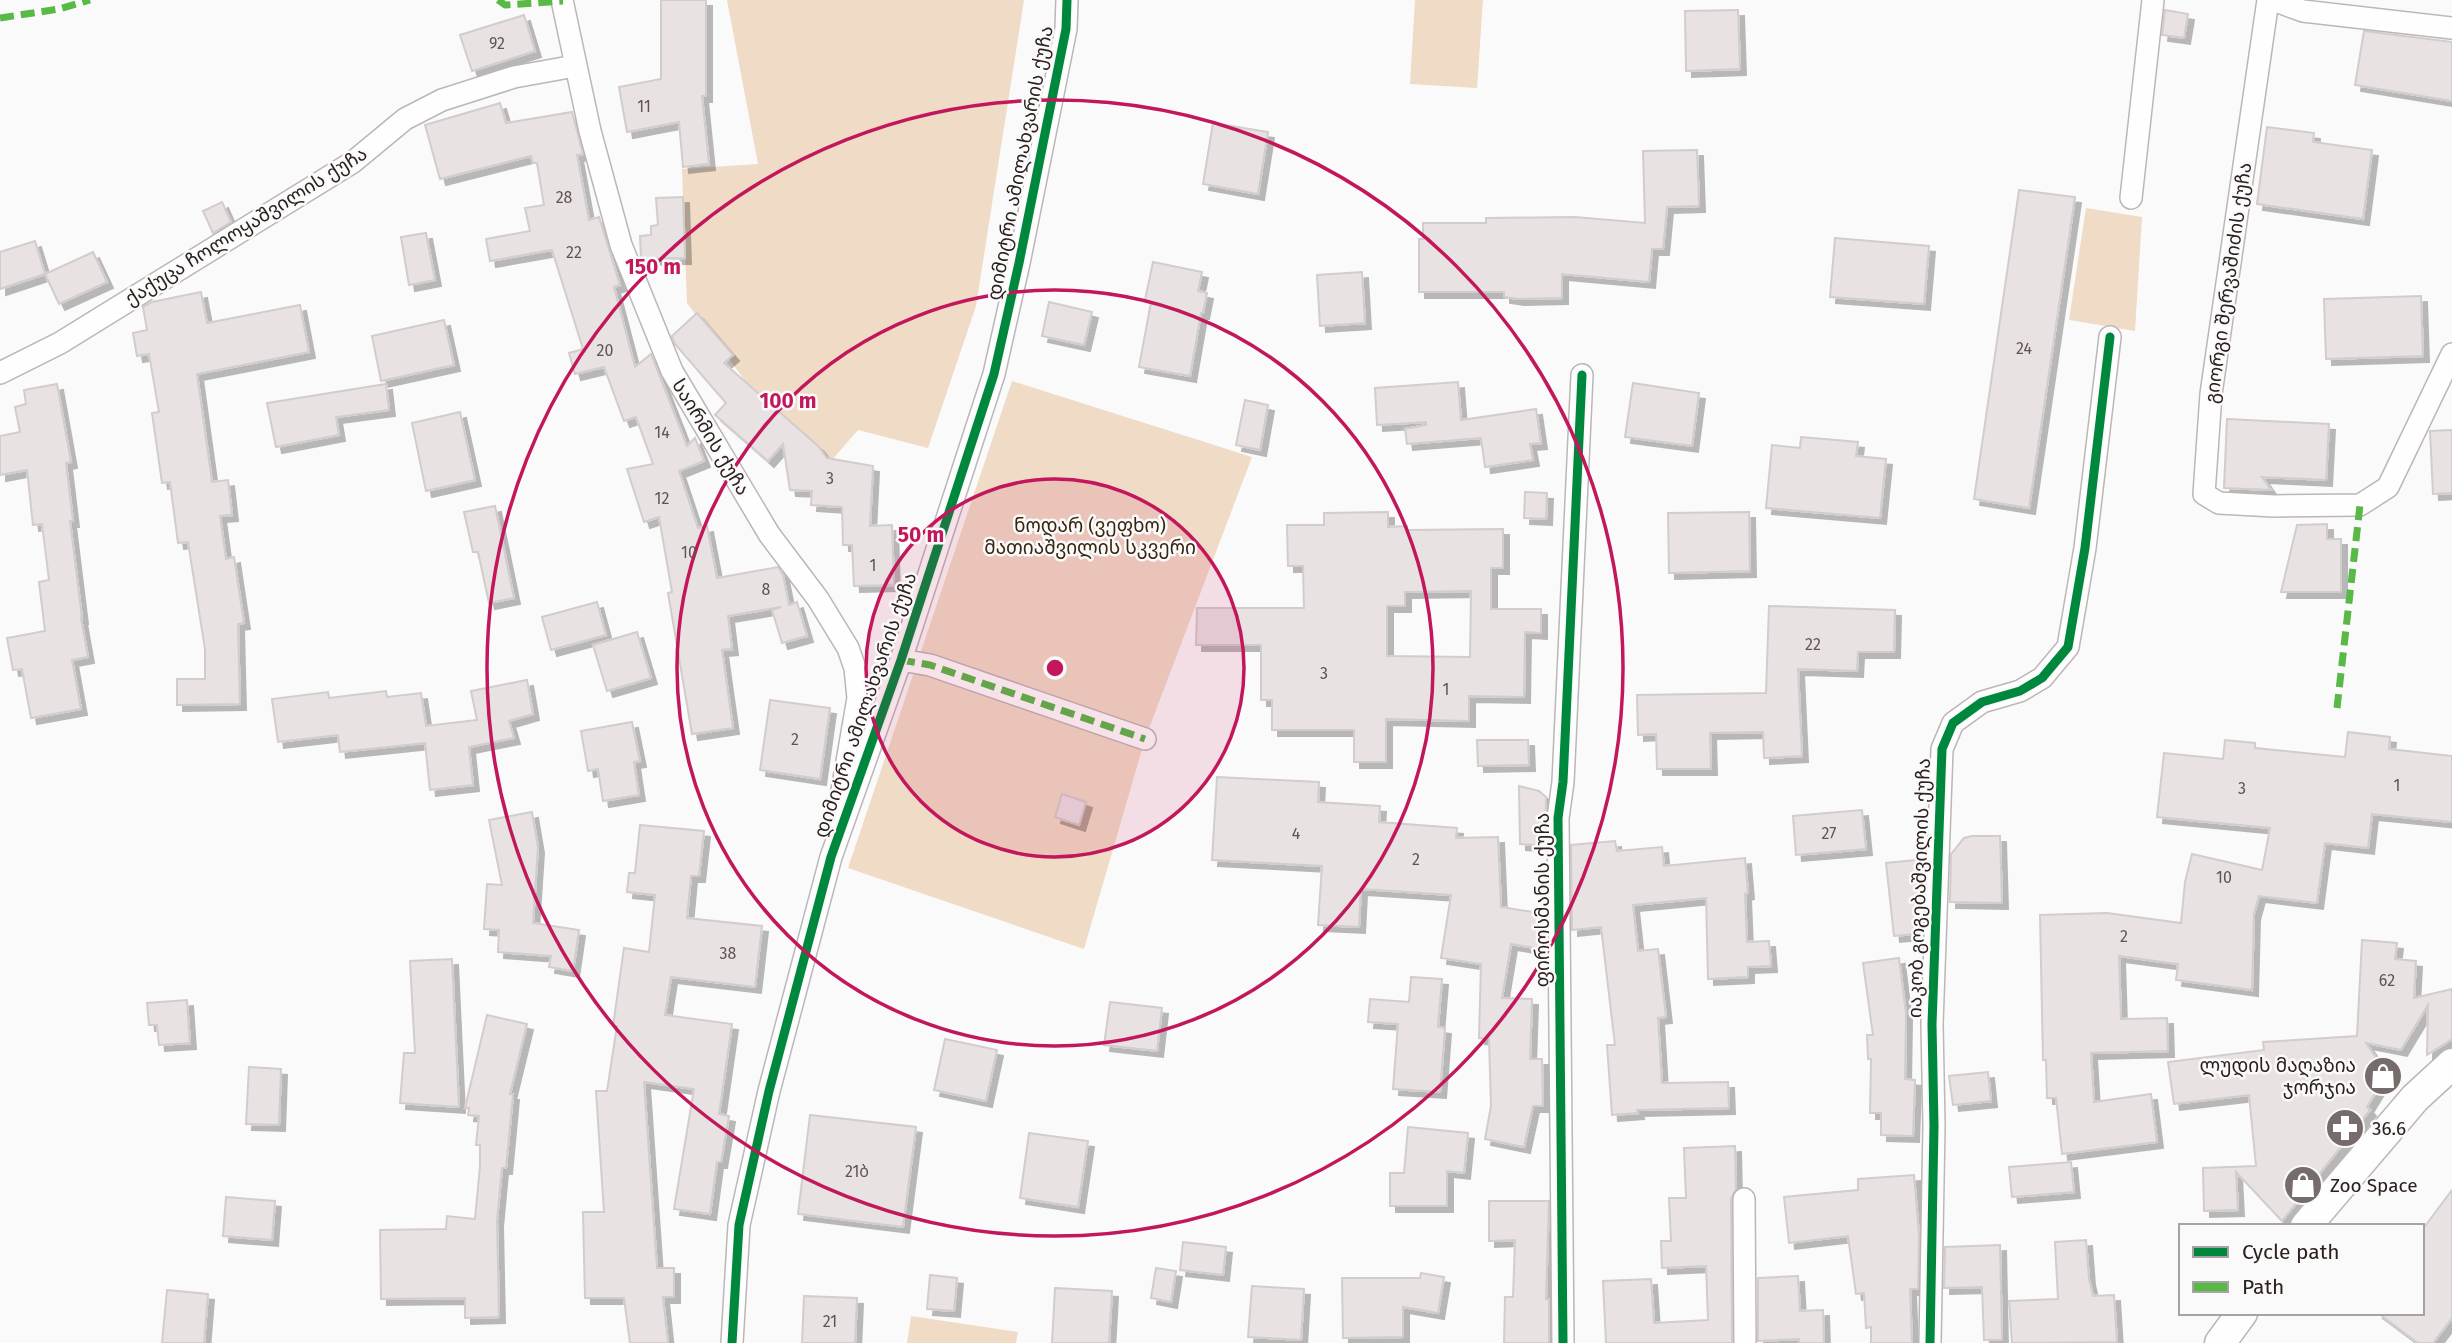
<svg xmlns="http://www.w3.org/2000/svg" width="2452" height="1343" viewBox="0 0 2452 1343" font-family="'Fira Sans','Noto Sans Georgian',sans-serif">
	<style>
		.green { fill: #efdbc6 }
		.building { fill: #e9e2e3; stroke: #d3cccd; stroke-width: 2; fill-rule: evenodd; filter: url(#shadow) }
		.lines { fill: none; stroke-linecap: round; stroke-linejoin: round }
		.street-casing { stroke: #bdb6b6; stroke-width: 24 }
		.secondary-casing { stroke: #bdb6b6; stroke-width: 33 }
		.street { stroke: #fefefe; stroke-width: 21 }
		.secondary { stroke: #fefefe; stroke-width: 30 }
		.quiet { stroke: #58b947; stroke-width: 7; stroke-dasharray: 14 7; stroke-linecap: butt }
		.cycleway-casing { stroke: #fafafa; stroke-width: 13 }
		.cycleway { stroke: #00873e; stroke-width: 9 }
		.ring { fill: none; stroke: #c2185b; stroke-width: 3.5 }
		.labels { text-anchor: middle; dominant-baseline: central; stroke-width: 5; stroke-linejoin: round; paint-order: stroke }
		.number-label { font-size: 16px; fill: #5f5452 }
		.street-label { font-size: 19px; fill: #2d201e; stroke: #fafafa }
		.park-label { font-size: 19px; fill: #38250f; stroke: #fafafa }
		.poi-label { font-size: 19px; fill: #2d201e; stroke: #fafafa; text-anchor: start }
		.centre { fill: #c2185b; stroke: #fafafa; stroke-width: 3.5 }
		.ring-label { font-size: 21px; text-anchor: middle; font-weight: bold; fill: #c2185b; stroke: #fafafa; stroke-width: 5; stroke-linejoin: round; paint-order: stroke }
	</style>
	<defs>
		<filter id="shadow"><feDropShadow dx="6" dy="6" stdDeviation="0" flood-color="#0004"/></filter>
	</defs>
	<rect width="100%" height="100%" fill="#fafafa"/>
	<path class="green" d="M727 0H1024L976 306 928 448 858 430 817 477 687 303 682 169 758 164Z
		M1415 0H1483L1477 88 1410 84Z
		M2086 208 2142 217 2135 331 2069 320Z
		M1012 381 1252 457 1145 739 1084 949 848 868Z
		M911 1316 1018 1332 1016 1343H907Z"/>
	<path class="building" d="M661 0H706V96H702L709 164 683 167 679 122 627 132 619 87 661 79Z
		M1738 10 1740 69 1686 71 1685 11Z
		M2165 10 2188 14 2184 38 2162 35Z
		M524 15 535 51 472 71 460 35Z
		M2364 31 2452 42V101L2355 85Z
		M500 103 506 123 572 112 583 154 577 155 589 220 599 217 620 285 614 287 635 367 651 354 687 446 695 438 704 461 679 471 698 528 707 526 717 578 778 567 783 575 789 605 797 602 807 636 782 643 772 610 781 607 728 616 732 649 722 650 733 728 692 734 668 593 672 592 659 517 644 522 627 469 653 464 636 417 624 421 604 367 575 374 569 353 583 349 552 250 490 261 486 239 530 231 525 208 544 205 537 163H533L531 156 440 179 425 125Z
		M1213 123 1268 132 1258 194 1203 184Z
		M2267 127 2314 133 2313 142 2372 150 2363 219 2257 204Z
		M1697 150 1699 206 1667 207 1663 249H1652L1649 282 1562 274V298L1518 299 1504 297V292H1419V239H1423V223H1486V218L1575 217 1645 223 1643 151Z
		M2019 190 2075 197 2029 508 1974 499Z
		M683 197 685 258 641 259 640 236 651 235V226L658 225 656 198Z
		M222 202 231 222 213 233 203 211Z
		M426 233 435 280 409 285 401 237Z
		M1835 238 1929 246 1924 304 1830 297Z
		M35 241 45 274 0 289V252Z
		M93 252 107 282 59 304 45 274Z
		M1153 262 1202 272 1198 291 1207 293 1203 313H1201L1190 376 1139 367 1151 302 1145 300Z
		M1362 272 1365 323 1320 326 1317 275Z
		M201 292 207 323 300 305 309 352 197 374 212 482 228 480 232 515 220 516 226 559 234 557 244 623 238 624 240 704 177 705V679H205V649L188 542 178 543 170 482 162 483 152 413 159 412 149 354 137 356 133 333 147 330 143 307 152 302Z
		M2421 296 2423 356 2326 359 2324 299Z
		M1049 302 1092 312 1084 345 1042 336Z
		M697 313 733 355 724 363 818 446 827 458 873 466 870 526 892 525 894 585 854 586 852 545H843L842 507 811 505 812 491 790 490 783 444 768 461 715 415 726 403 675 344 672 336Z
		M444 320 454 365 381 381 372 336Z
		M1458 382 1461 420 1536 409 1541 443 1530 444 1533 460 1485 467 1481 438 1407 444 1405 429 1426 425V422L1377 425 1375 388Z
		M1633 383 1699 393 1692 446 1625 437Z
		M57 384 71 462 66 463 73 521H70L82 618H81L88 657 72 660 81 709 31 718 22 669 13 670 7 638 45 631 39 582 49 580 42 524 33 525 27 470 0 475V436L20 432 15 407 26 404 24 390Z
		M386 384 389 410 336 417 339 435 276 447 267 403Z
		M1245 400 1268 405 1260 450 1236 445Z
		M460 412 475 480 426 491 412 423Z
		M2227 419 2329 424 2326 480 2262 477 2271 490 2224 488Z
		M2452 430V493L2433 494 2430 431Z
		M1801 437 1858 442 1856 456 1886 459 1880 518 1766 508 1772 445 1800 448Z
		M1525 492 1547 493 1546 519 1524 518Z
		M495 506 514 598 489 603 478 552H473L464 512Z
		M1388 512V527L1407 526V530L1503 529V568H1491V609H1541V633L1525 632 1524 697 1469 696V721L1386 719V762H1354V730H1272V700H1261V645H1196L1197 608H1304L1303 566H1288L1287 525H1324V513ZM1471 591 1470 657 1387 656V606H1405V592Z
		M1749 512 1750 571 1669 573 1668 513Z
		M2327 524V539H2341V592H2281L2297 525Z
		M597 602 606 635 551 650 542 617Z
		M1769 606 1895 610 1894 652H1858L1857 671 1798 669 1802 756 1764 758 1763 732 1710 733 1711 769H1657L1656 734 1638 735 1637 695 1766 693Z
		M637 632 651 678 607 691 593 645Z
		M527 680 533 714 509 721 514 738 469 747 473 785 430 790 425 743 340 752 338 735 278 742 272 699 328 692 329 698 386 691 387 697 421 693 426 726 477 720 471 691Z
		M770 700 830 708 820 779 760 770Z
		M632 722 640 761 634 762 639 795 603 801 598 769 588 771 581 731Z
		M2348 732 2390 737 2389 749 2452 756V822L2372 814 2368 848 2325 843 2317 903 2259 896 2254 914 2252 990 2176 980 2178 964 2119 956 2121 1019 2167 1018 2168 1051 2091 1053 2094 1102 2151 1094 2157 1142 2062 1154 2056 1098H2047L2046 1060H2043L2040 915 2107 913 2181 923 2185 882 2192 854 2262 870 2270 828 2157 817 2164 753 2223 759 2225 740 2255 743V748L2345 757Z
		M1477 740H1528L1529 765 1478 766Z
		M1217 777 1319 782 1318 802 1380 806 1379 822 1457 828 1456 838 1498 837 1501 907 1546 914V950L1511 944 1502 998 1532 999 1530 1059H1542L1543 1106H1533L1524 1147 1485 1139 1491 1106 1489 1039 1479 1038 1481 964 1441 958 1451 895 1361 889 1359 927 1318 925 1322 866 1212 860Z
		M1519 786 1539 791 1546 797 1545 846 1520 844Z
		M1062 794 1086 802 1079 825 1055 817Z
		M1862 810 1866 849 1796 855 1793 816Z
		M532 812 538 847 533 923 579 930 573 971 549 967 551 956 498 952 499 930 484 929 487 884 502 885 489 820Z
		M640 825 704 831 699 876H691L687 918 762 926 755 987 671 977 665 1015 732 1024 719 1114 729 1116 721 1162H717L710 1214 674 1209 694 1089 644 1082 657 1268H674V1297H663L668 1343H630L624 1298H585L583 1212H604L596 1091H607L617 1026H613L624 948 649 952 655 895 627 892 629 873H635Z
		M1972 836H2000L2002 903 1950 902 1951 854 1964 838Z
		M1615 841 1617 851 1662 847 1664 866 1745 858 1748 893 1745 894 1747 942 1769 941 1771 966 1748 967V977L1708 979 1706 898 1633 905 1638 951 1658 949 1666 1017 1658 1018 1662 1083 1728 1082 1729 1108 1637 1110 1638 1113 1612 1115 1607 1045H1615L1601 927 1572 930 1571 845Z
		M1925 859 1923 921 1913 922 1914 934 1894 936 1886 863Z
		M2362 940 2397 943 2395 959 2416 961 2414 998 2452 989V1039L2427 1055 2428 1005 2401 1050 2366 1043 2387 1074 2367 1107 2370 1110 2282 1221 2236 1172 2238 1210 2204 1211 2203 1168 2256 1166 2249 1095 2174 1104 2168 1062 2264 1050 2263 1042 2357 1036Z
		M1899 958 1906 1014 1905 1079 1915 1080 1913 1136 1881 1135V1113H1870L1871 1059H1868L1867 1035H1873L1863 963Z
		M452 959 459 1107 400 1103 404 1053H415L410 961Z
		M1411 977 1442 979 1438 1027 1445 1028 1440 1092 1393 1089 1398 1024 1368 1022 1370 999 1409 1002Z
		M187 1000 190 1043 159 1045 157 1025H149L147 1003Z
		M1110 1002 1162 1008 1157 1051 1104 1045Z
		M487 1015 527 1024 510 1094H513L506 1168H502L497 1221 499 1317 465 1318V1298L381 1299 380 1230 446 1229 447 1216 475 1219 480 1166V1145H476L479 1116 468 1115 469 1108H465Z
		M945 1039 997 1050 986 1101 934 1090Z
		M249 1067 281 1069 279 1125 246 1124Z
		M1988 1072 1991 1101 1953 1105 1949 1076Z
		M810 1115 916 1127 903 1227 798 1214Z
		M1408 1127 1468 1133 1464 1173 1447 1171V1206H1390V1173H1404Z
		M1029 1133 1088 1141 1078 1207 1020 1198Z
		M1735 1146 1736 1189 1731 1199 1732 1343H1606L1603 1281 1651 1279 1654 1323 1708 1320 1706 1266 1662 1268 1661 1241H1671L1669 1198H1686L1684 1148Z
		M2071 1162 2074 1192 2012 1197 2009 1167Z
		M1914 1175 1919 1235 1918 1289H1910L1912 1343H1871V1327L1866 1328 1864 1293 1856 1294 1848 1236 1789 1243 1784 1197 1858 1190V1179Z
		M2452 1190V1318L2433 1343H2418L2378 1313H2422V1230Z
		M226 1197 275 1201 272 1240 223 1236Z
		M1489 1201H1549L1546 1299H1549V1343H1504L1505 1297H1513L1515 1240 1489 1241Z
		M2086 1240 2089 1279 2093 1296 2114 1295 2117 1342 2012 1343 2009 1301 2058 1299 2055 1242Z
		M1183 1242 1226 1247 1223 1275 1180 1270Z
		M2000 1245 2002 1340H1984L1982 1287 1944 1288 1945 1247Z
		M1156 1268 1176 1271 1171 1302 1151 1298Z
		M1421 1273 1444 1277 1438 1313 1403 1307V1337L1343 1338 1342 1278H1420Z
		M930 1275 957 1278 954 1311 927 1309Z
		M1798 1276 1800 1311 1823 1310 1824 1343H1799V1339L1758 1341V1278Z
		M1252 1286 1304 1289 1301 1340 1248 1337Z
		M1055 1288 1112 1291 1109 1343H1052Z
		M167 1290 208 1294 204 1343H162Z
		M804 1296 857 1298 855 1343H802Z"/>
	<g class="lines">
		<defs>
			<path id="street" d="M562 0 590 131 621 245 672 371 769 534 818 599 848 648 855 668 858 698 840 802
				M2268 0 2211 394 2204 494 2219 503 2274 506 2360 505 2388 487 2452 354
				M2273 0 2303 11 2452 28
				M2131 198 2153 0
				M0 373 60 343 353 162 405 119 442 100 514 77 575 66
				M901 660 930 665 1145 739
				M1744 1199 1745 1343
				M732 1343 739 1225 769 1091 831 857 901 660 994 374 1019 263 1066 29 1067 0
				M1563 1343 1558 818 1563 782 1582 375
				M1930 1343 1934 1126 1932 1024 1942 749 1953 723 1982 702 2020 691 2042 678 2068 647 2085 548 2110 337"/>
			<path id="secondary" d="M2306 1226 2415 1098 2452 1064
				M2220 1343 2242 1313"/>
		</defs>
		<use href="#street" class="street-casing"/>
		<use href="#secondary" class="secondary-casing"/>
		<use href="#street" class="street"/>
		<use href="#secondary" class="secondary"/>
		<path class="quiet" d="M498 0 505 5 563 1
			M0 18 59 9 90 0
			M901 660 930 665 1145 739
			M2337 708 2360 505"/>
		<defs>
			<path id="cycleway" d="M732 1343 739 1225 769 1091 831 857 901 660 994 374 1019 263 1066 29 1067 0
				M1563 1343 1558 818 1563 782 1582 375
				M1930 1343 1934 1126 1932 1024 1942 749 1953 723 1982 702 2020 691 2042 678 2068 647 2085 548 2110 337"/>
		</defs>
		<use href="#cycleway" class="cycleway-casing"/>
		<use href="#cycleway" class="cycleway"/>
	</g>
	<circle cx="1055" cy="668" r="189" fill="#c2185b" fill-opacity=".12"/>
	<g class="ring">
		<circle cx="1055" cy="668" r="189"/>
		<circle cx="1055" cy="668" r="378"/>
		<circle cx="1055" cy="668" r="568"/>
	</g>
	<defs>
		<symbol id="shop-disc" viewBox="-11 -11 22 22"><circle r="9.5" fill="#756c6b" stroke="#fafafa"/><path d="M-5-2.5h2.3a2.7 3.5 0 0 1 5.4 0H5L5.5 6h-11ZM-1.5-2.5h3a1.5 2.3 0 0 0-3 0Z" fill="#fff"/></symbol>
		<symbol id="pharmacy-disc" viewBox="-11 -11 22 22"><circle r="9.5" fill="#756c6b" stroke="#fafafa"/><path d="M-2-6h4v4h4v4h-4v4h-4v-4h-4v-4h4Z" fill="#fff"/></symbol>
	</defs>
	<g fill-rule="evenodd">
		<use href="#shop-disc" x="2361" y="1054" width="44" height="44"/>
		<use href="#pharmacy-disc" x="2323" y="1106" width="44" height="44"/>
		<use href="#shop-disc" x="2281" y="1163" width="44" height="44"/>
	</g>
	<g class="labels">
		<g class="number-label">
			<text x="497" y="43">92</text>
			<text x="644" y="106">11</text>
			<text x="564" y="197">28</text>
			<text x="574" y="252">22</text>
			<text x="2024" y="348">24</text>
			<text x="605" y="350">20</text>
			<text x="662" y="432">14</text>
			<text x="830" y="478">3</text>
			<text x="662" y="498">12</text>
			<text x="689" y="552">10</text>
			<text x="873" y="565">1</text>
			<text x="766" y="589">8</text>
			<text x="1813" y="644">22</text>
			<text x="1324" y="673">3</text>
			<text x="1446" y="689">1</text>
			<text x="795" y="739">2</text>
			<text x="2397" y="785">1</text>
			<text x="2242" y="788">3</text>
			<text x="1296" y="833">4</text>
			<text x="1829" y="833">27</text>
			<text x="1416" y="859">2</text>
			<text x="2224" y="877">10</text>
			<text x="2124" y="936">2</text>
			<text x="728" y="953">38</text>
			<text x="2387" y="980">62</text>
			<text x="857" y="1171">21ბ</text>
			<text x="830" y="1321">21</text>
		</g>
		<g class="street-label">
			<text transform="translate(1020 163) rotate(-79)">დიმიტრი ამილახვარის ქუჩა</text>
			<text transform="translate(246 226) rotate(-32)">ქაქუცა ჩოლოყაშვილის ქუჩა</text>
			<text transform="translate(2228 283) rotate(-82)">გიორგი შერვაშიძის ქუჩა</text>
			<text transform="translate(711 437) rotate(59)">საირმის ქუჩა</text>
			<text transform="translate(865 705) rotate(-71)">დიმიტრი ამილახვარის ქუჩა</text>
			<text transform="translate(1919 888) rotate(-88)">იაკობ გოგებაშვილის ქუჩა</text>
			<text transform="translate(1542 900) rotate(-90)">ფიროსმანის ქუჩა</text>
		</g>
		<g class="park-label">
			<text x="1090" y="525">ნოდარ (ვეფხო)<tspan x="1090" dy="22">მათიაშვილის სკვერი</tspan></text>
		</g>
		<g class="poi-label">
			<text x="2356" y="1065" text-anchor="end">ლუდის მაღაზია<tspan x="2356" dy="22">ჯორჯია</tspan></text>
			<text x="2372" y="1128">36.6</text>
			<text x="2330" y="1185">Zoo Space</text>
		</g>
	</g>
	<circle cx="1055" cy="668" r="10" class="centre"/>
	<g class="ring-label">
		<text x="653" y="274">150 m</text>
		<text x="788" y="408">100 m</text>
		<text x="921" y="542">50 m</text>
	</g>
	<rect x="2179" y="1224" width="245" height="91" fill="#fafafa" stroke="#a8a3a2" stroke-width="2"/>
	<rect x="2193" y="1247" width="35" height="10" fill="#00873e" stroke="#a8a3a2" stroke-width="2"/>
	<text x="2242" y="1259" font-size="21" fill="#2d201e">Cycle path</text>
	<rect x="2193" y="1282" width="35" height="10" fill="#58b947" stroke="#a8a3a2" stroke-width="2"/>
	<text x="2242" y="1294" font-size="21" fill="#2d201e">Path</text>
</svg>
